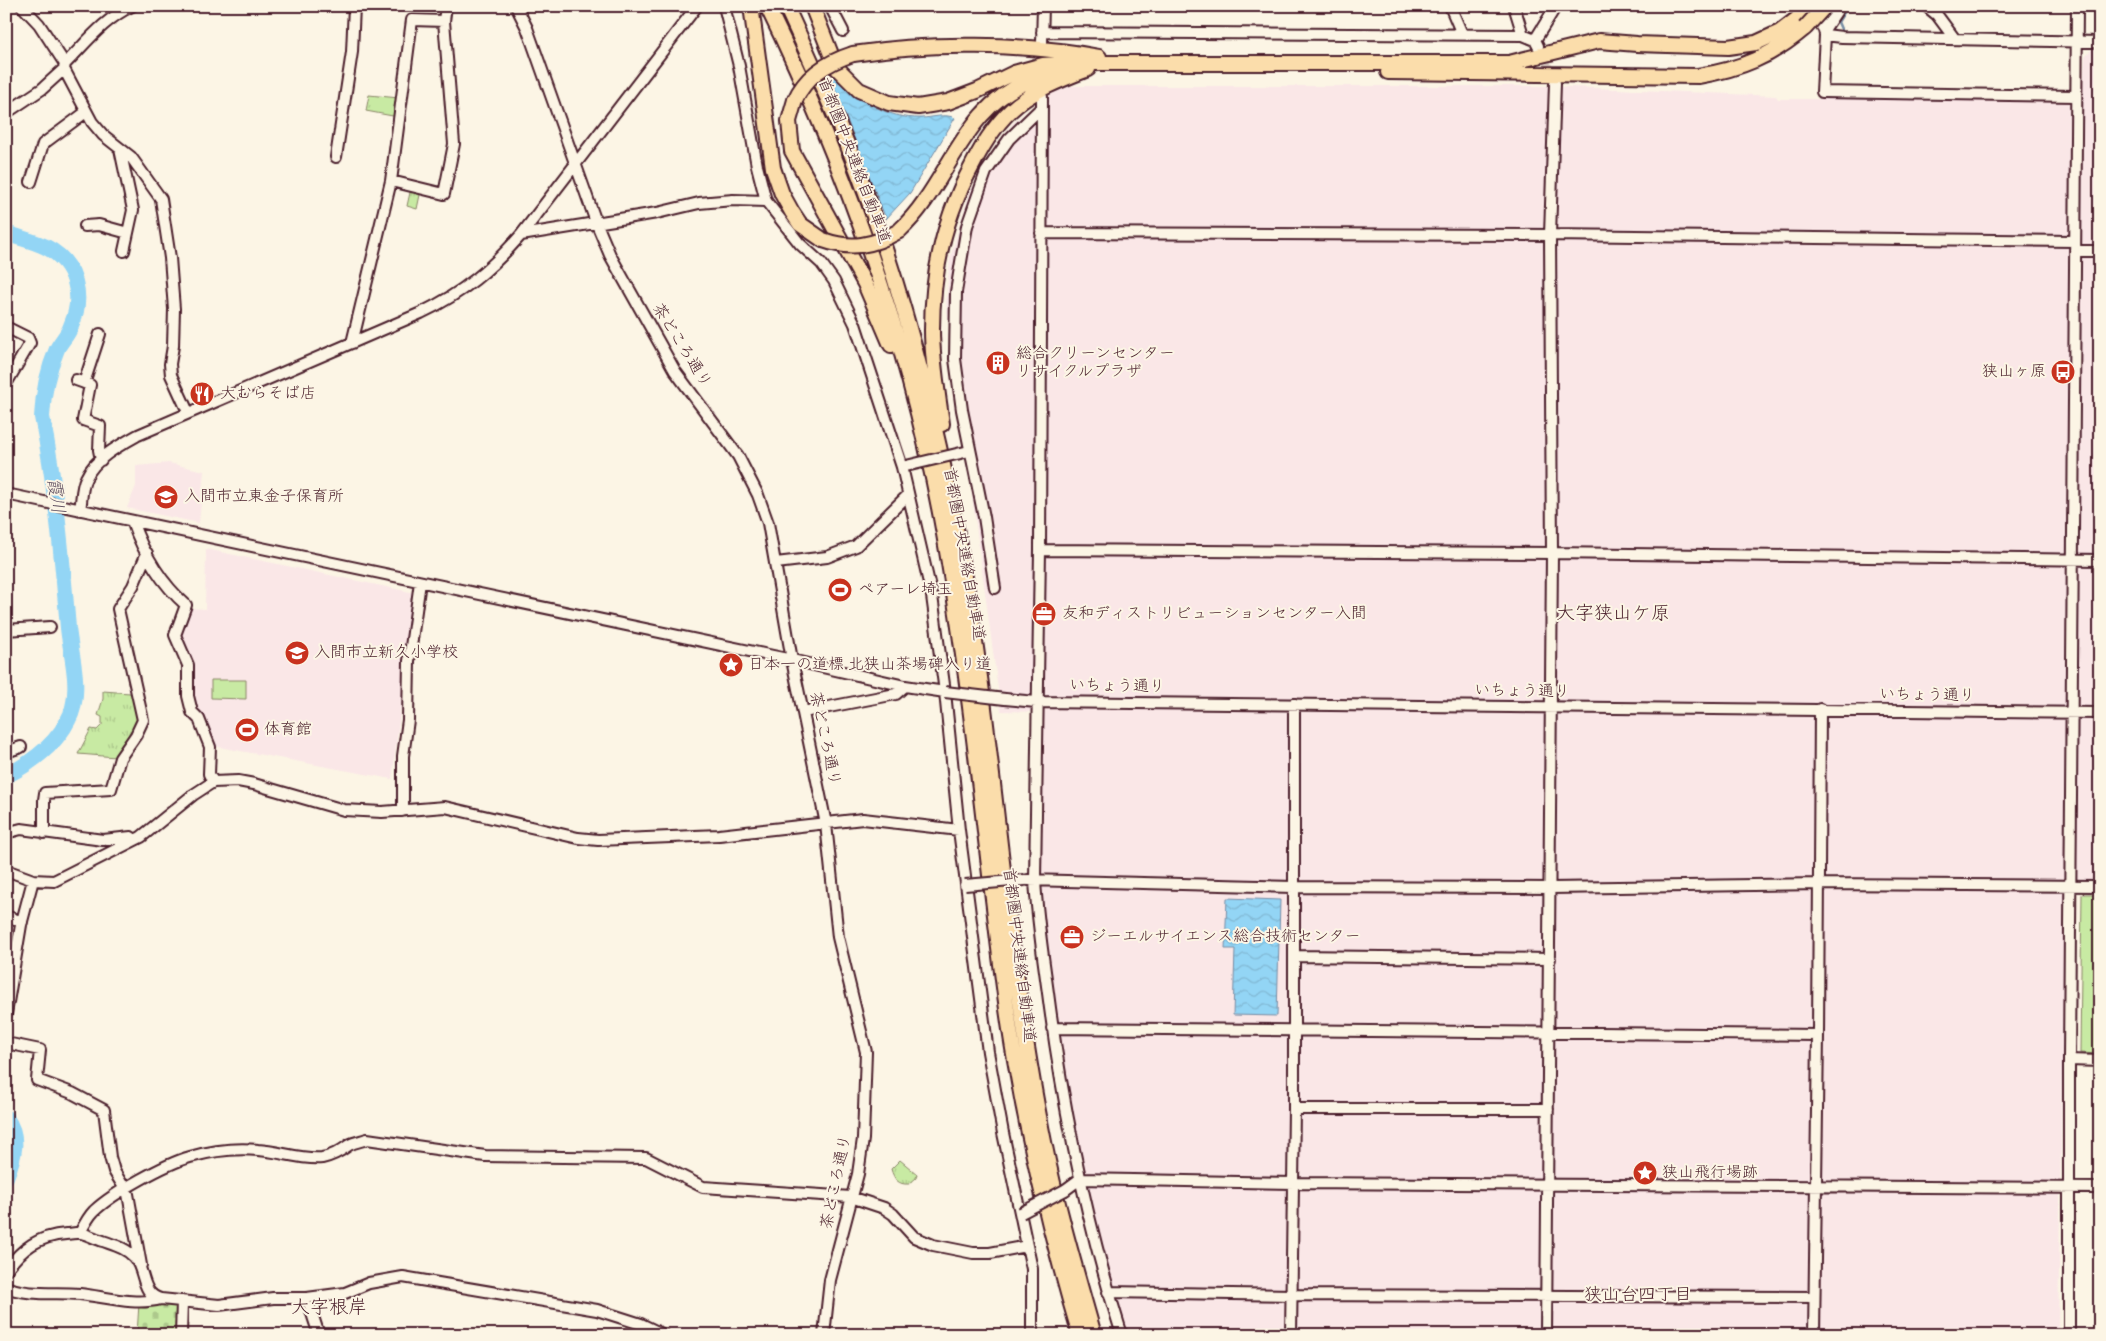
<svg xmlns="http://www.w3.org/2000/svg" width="2106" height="1341" viewBox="0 0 2106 1341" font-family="Dekko,'Klee One',sans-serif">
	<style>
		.built { fill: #fae7e7 }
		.grass { fill: #c8eaa3; stroke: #898467 }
		.cemetery { fill: url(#cemetery-stones); stroke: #898467 }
		.park { fill: url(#park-tufts); stroke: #898467 }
		.water { fill: url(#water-waves); stroke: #768ca4 }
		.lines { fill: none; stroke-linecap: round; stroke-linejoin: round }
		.stream { stroke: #768ca4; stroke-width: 2.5 }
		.river { stroke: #93d5f5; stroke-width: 16 }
		.minor-tunnel { stroke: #d8cac0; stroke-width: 10; stroke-dasharray: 10 5; stroke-linecap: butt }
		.minor-casing { stroke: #4a1f2b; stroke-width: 14 }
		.highway-casing { stroke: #4a1f2b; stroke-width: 18 }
		.minor { stroke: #fcf5e5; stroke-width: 10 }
		.highway { stroke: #fbddab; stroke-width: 14 }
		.minor-bridge-casing { stroke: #4a1f2b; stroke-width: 14; stroke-linecap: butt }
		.highway-bridge-casing { stroke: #4a1f2b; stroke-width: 18; stroke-linecap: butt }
		.minor-bridge { stroke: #fcf5e5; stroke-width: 10 }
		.highway-bridge { stroke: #fbddab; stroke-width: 14 }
		.labels { text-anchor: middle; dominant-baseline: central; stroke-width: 4; stroke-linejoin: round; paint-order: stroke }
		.street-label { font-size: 16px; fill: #4a1f2b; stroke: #fcf5e5 }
		.poi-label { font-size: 16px; fill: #4a1f2b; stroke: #fcf5e5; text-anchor: start }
		.water-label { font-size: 18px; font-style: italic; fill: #5c4c5e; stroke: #fcf5e5 }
		.neighbourhood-label { font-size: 18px; fill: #4a1f2b; stroke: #fcf5e5 }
		.quarter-label { font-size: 19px; fill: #4a1f2b; stroke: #fcf5e5 }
	</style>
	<defs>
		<pattern id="cemetery-stones" width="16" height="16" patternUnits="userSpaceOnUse" patternTransform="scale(1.25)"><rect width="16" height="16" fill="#c8eaa3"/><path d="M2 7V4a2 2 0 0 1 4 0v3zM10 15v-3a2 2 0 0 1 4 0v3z" fill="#adc88c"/></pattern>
		<pattern id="park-tufts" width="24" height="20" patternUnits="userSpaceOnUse" patternTransform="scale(1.25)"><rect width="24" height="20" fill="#c8eaa3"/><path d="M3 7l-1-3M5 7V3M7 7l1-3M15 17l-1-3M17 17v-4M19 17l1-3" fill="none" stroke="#adc88c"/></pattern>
		<pattern id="water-waves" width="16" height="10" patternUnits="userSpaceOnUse" patternTransform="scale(1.25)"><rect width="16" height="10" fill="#93d5f5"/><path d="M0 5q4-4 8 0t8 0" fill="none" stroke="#80b6d2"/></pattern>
	</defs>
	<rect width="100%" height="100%" fill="#fcf5e5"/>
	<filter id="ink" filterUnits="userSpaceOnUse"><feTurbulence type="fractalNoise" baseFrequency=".02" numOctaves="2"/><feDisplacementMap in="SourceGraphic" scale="10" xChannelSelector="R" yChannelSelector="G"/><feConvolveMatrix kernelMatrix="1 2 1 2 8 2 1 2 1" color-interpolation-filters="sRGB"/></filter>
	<g filter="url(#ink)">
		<path class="built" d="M2093 48H2100V880L2065 881 2058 1335H1126L1111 1287 1084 1174 1055 1022 1036 879 1040 712 1001 711 946 303 950 258 970 192 994 148 1013 123 1055 89 1065 86H1548L1776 96 1778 99H2082L2085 56Z
			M169 463 204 471 199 523 127 508 136 486V466Z
			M206 549 415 593 392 779 214 746 192 699 194 667 180 638 192 608 205 609Z"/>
		<path class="grass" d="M211 680H246V699L211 698Z
			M2082 894H2100V1054L2080 1053Z"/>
		<path class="cemetery" d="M139 1303 176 1306 175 1335H137Z"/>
		<path class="park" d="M369 95 399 98 398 117 366 111Z
			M411 188 421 190 417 209 407 206Z
			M103 691 130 693C147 718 130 736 116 757L78 754 91 729 97 730 102 725V717L98 715 103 699Z
			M900 1160 917 1174 916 1178 909 1184C898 1185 894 1179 891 1169Z"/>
		<path class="water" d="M836 76C857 100 888 119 921 118 932 118 945 113 955 118L910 193 886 219 831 79Z
			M1227 898 1280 900 1277 1016 1233 1015 1235 949H1225Z"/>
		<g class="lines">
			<path class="stream" d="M1841 29 1838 22 1848 6"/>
			<path class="river" d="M6 233C19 238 34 241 46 247 77 263 84 297 71 326 68 335 61 341 57 349 48 370 43 394 42 417 56 486 62 557 68 628 71 656 81 686 71 714 59 743 33 762 6 776
				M6 1118C20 1137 14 1157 6 1177"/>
			<path class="minor-tunnel" d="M1540 50 1553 80"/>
			<defs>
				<path id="minor" d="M22 6 39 24 65 64
					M516 6 527 28 596 222 610 255 675 371 738 456 758 495 768 523 792 660 826 824 838 937 866 1052 863 1139 858 1174 830 1280 824 1335
					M724 6 739 66 757 166 766 201 800 244 821 263 834 281 855 324 902 467 932 596 945 692 959 830
					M830 6 843 31
					M1450 6 1462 34
					M1514 6 1523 35
					M1926 6 1937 15 1954 38
					M1813 12 1824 30 1825 35 1842 37 2100 42
					M1824 30 1840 6
					M1042 32 1523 35 1535 40 1538 46
					M1825 35 1822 92 2076 96
					M1535 40 1556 6
					M1042 43 1043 6
					M64 69 92 122 103 135 131 157 161 199 170 258 174 309 173 346 170 364 171 375 188 412
					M1042 97 1040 550 1035 880C1037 918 1043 956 1048 993 1063 1109 1087 1224 1122 1335
					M6 113 42 89 64 69 65 64C86 43 104 19 132 6
					M120 149 133 210 124 251
					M336 157 352 52 354 6
					M391 181 444 194 454 144 444 21
					M31 182 43 144 86 112
					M85 226 99 225 128 233
					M1041 233 1550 235 2075 241
					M521 235 657 213 699 203 733 200 766 201
					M2075 251H2100
					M6 327 28 338 30 343 6 384
					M352 343 391 181 412 20 444 21 446 6
					M76 380 90 385 83 420 100 426 99 450 101 460
					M84 383 100 334
					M6 494 792 660 905 686 945 692
					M80 510C82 500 81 487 86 478 94 459 120 445 138 435L421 313C463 293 491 269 521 235L697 6
					M132 521C143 552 161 583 186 605L175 635 188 665V696L192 712 199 719 210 747 209 774 213 782
					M1040 550 1552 553 2100 560
					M776 563 827 557 856 546 908 495
					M995 588 984 517 962 410 955 359 956 292 967 226 986 172 1009 139 1041 108
					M6 630 50 627
					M1005 699 1036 702 2100 713
					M803 712 896 694 905 686
					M6 752 21 747
					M403 811V756L408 720 409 661 420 582
					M6 833 21 829 103 840 131 837 135 840
					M44 833V800L45 793 111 789 120 758 136 735 143 720 118 609 133 586 147 553
					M6 870 33 880 54 881 141 837 193 795 213 782 238 781 254 784 344 810 382 812 445 807 578 838 598 840 719 835 863 819 959 830 988 1052 1003 1133 1032 1269V1335
					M1028 880 1293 887 1551 888 1819 884 2100 886
					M6 916 22 922
					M1294 956 1550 959
					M6 1014 21 925 33 880
					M1052 1028 1818 1035
					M6 1043 40 1050 37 1080 72 1093 104 1110 110 1157 114 1171 128 1194 141 1265
					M2069 1060 2100 1061
					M1294 1109H1548
					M1065 1190 1080 1179 1294 1183 2100 1188
					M80 1233C84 1225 88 1217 94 1211 113 1193 165 1164 190 1157 211 1151 237 1148 258 1150 279 1151 301 1160 322 1158 333 1156 341 1151 349 1145 354 1142 362 1141 367 1139L485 1156 646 1158 703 1187 851 1197 884 1208 893 1214 914 1237 933 1245 973 1253H990L1027 1246
					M6 1270C22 1248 39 1236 66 1234 71 1234 77 1232 81 1233 89 1235 96 1239 103 1241 114 1245 126 1248 134 1257 146 1270 140 1294 161 1299L219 1305 273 1298H307L345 1293 369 1283 403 1277 597 1310 641 1324 664 1335
					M6 1287C29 1296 56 1292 80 1294 106 1297 135 1306 161 1299
					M1108 1292 1292 1295 1814 1297
					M307 1298 319 1335
					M181 1335 182 1301
					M1291 1335 1294 1109V704
					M1546 1335 1552 553 1550 235 1555 83
					M1814 1335 1818 1035 1820 709
					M2069 1335V1060L2077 6"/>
				<path id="highway" d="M751 6 773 168 782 194 792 212 800 224 823 240
					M767 6C849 174 911 350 944 534 964 647 977 761 990 875 998 937 1004 999 1015 1060 1031 1153 1053 1244 1080 1335
					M786 6C808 54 830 102 850 151 901 281 936 418 961 555 986 691 996 829 1015 965 1023 1024 1032 1083 1044 1142 1057 1207 1076 1271 1094 1335
					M812 6 836 67 859 90 889 103 918 107 948 102 977 91 1014 73 1043 65 1073 63H1509L1599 41 1637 44 1728 47 1756 43 1780 32 1797 19 1809 6
					M853 54C929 42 1024 43 1099 57
					M1388 72 1698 76C1741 69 1772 56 1805 28
					M795 100 789 121 792 151 865 284 891 345
					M899 231C950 184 961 106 1032 80 1043 76 1053 71 1064 70
					M942 424C938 393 932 362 932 330 932 273 945 216 972 166 983 144 997 121 1017 105 1038 88 1063 79 1088 69"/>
			</defs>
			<use href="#minor" class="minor-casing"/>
			<use href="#highway" class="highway-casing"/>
			<use href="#minor" class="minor"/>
			<use href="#highway" class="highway"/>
			<defs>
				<path id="minor-bridge" d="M906 466 965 452
					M945 692 1005 699
					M965 885 1025 880
					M1021 1213 1065 1190"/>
				<path id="highway-bridge" d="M1805 28 1825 6
					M795 100C806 75 828 62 853 54
					M823 240C851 250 873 246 899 231"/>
			</defs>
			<use href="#minor-bridge" class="minor-bridge-casing"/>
			<use href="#highway-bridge" class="highway-bridge-casing"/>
			<use href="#minor-bridge" class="minor-bridge"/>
			<use href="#highway-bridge" class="highway-bridge"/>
		</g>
	</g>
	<defs>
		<symbol id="building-disc" viewBox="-11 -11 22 22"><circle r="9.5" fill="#c8321e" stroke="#fcf5e5"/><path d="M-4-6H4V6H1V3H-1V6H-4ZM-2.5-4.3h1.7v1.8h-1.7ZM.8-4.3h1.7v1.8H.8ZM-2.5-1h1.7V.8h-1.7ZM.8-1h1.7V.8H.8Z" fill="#fff"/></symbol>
		<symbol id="bus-disc" viewBox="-11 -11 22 22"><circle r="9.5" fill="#c8321e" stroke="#fcf5e5"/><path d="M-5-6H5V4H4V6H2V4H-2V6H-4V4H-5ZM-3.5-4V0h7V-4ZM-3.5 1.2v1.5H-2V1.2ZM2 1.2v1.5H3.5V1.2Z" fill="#fff"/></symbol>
		<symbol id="restaurant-disc" viewBox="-11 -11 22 22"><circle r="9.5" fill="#c8321e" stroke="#fcf5e5"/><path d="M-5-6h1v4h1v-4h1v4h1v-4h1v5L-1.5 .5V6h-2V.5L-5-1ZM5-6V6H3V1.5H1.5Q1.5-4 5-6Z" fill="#fff"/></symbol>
		<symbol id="school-disc" viewBox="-11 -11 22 22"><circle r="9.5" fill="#c8321e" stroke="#fcf5e5"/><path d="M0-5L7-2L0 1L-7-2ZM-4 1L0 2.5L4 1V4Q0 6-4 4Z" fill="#fff"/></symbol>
		<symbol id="stadium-disc" viewBox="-11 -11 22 22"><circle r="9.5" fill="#c8321e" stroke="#fcf5e5"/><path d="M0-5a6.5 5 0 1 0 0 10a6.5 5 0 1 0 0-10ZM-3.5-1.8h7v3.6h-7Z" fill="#fff"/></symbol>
		<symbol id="office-disc" viewBox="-11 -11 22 22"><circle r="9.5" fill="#c8321e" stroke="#fcf5e5"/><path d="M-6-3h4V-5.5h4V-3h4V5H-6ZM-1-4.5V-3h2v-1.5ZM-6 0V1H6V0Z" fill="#fff"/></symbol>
		<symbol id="sight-disc" viewBox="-11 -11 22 22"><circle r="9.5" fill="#c8321e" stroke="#fcf5e5"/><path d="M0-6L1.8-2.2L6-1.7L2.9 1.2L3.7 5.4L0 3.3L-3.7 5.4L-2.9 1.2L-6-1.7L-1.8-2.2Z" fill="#fff"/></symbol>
	</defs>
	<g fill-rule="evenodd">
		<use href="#building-disc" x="984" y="349" width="28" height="28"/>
		<use href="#bus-disc" x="2049" y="358" width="28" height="28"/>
		<use href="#restaurant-disc" x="188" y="380" width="28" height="28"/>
		<use href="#school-disc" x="152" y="483" width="28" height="28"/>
		<use href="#stadium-disc" x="826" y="576" width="28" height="28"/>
		<use href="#office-disc" x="1030" y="600" width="28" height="28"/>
		<use href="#school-disc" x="283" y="639" width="28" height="28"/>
		<use href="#sight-disc" x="717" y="651" width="28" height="28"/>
		<use href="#stadium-disc" x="233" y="716" width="28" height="28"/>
		<use href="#office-disc" x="1058" y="923" width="28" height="28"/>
		<use href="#sight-disc" x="1631" y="1159" width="28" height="28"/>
	</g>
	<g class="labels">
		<g class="street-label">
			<text transform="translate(853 161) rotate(69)">首都圏中央連絡自動車道</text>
			<text transform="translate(681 346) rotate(58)">茶どころ通り</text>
			<text transform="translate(963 554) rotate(80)">首都圏中央連絡自動車道</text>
			<text transform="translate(1117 687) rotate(1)">いちょう通り</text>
			<text transform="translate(1522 692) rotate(1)">いちょう通り</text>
			<text transform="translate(1927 696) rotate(1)">いちょう通り</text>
			<text transform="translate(824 739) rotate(78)">茶どころ通り</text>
			<text transform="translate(1018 955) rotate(83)">首都圏中央連絡自動車道</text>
			<text transform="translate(837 1182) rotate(-78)">茶どころ通り</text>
		</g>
		<g class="poi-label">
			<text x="1016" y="354">総合クリーンセンター<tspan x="1016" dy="18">リサイクルプラザ</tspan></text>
			<text x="2046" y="372" text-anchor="end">狭山ヶ原</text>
			<text x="220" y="394">大むらそば店</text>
			<text x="184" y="497">入間市立東金子保育所</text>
			<text x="858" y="590">ペアーレ埼玉</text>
			<text x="1062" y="614">友和ディストリビューションセンター入間</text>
			<text x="314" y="653">入間市立新久小学校</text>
			<text x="748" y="665">日本一の道標 北狭山茶場碑入り道</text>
			<text x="264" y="730">体育館</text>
			<text x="1090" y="937">ジーエルサイエンス総合技術センター</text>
			<text x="1662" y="1173">狭山飛行場跡</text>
		</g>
		<g class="water-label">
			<text transform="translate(54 496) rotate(82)">霞川</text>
		</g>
		<g class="neighbourhood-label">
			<text x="1638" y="1296">狭山台四丁目</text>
		</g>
		<g class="quarter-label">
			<text x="1613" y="615">大字狭山ケ原</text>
			<text x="329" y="1309">大字根岸</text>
		</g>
	</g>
	<rect width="2106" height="1341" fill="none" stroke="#fcf5e5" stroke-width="25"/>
	<rect x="12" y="12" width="2081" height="1316" fill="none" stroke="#4a1f2b" stroke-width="2" filter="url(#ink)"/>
</svg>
